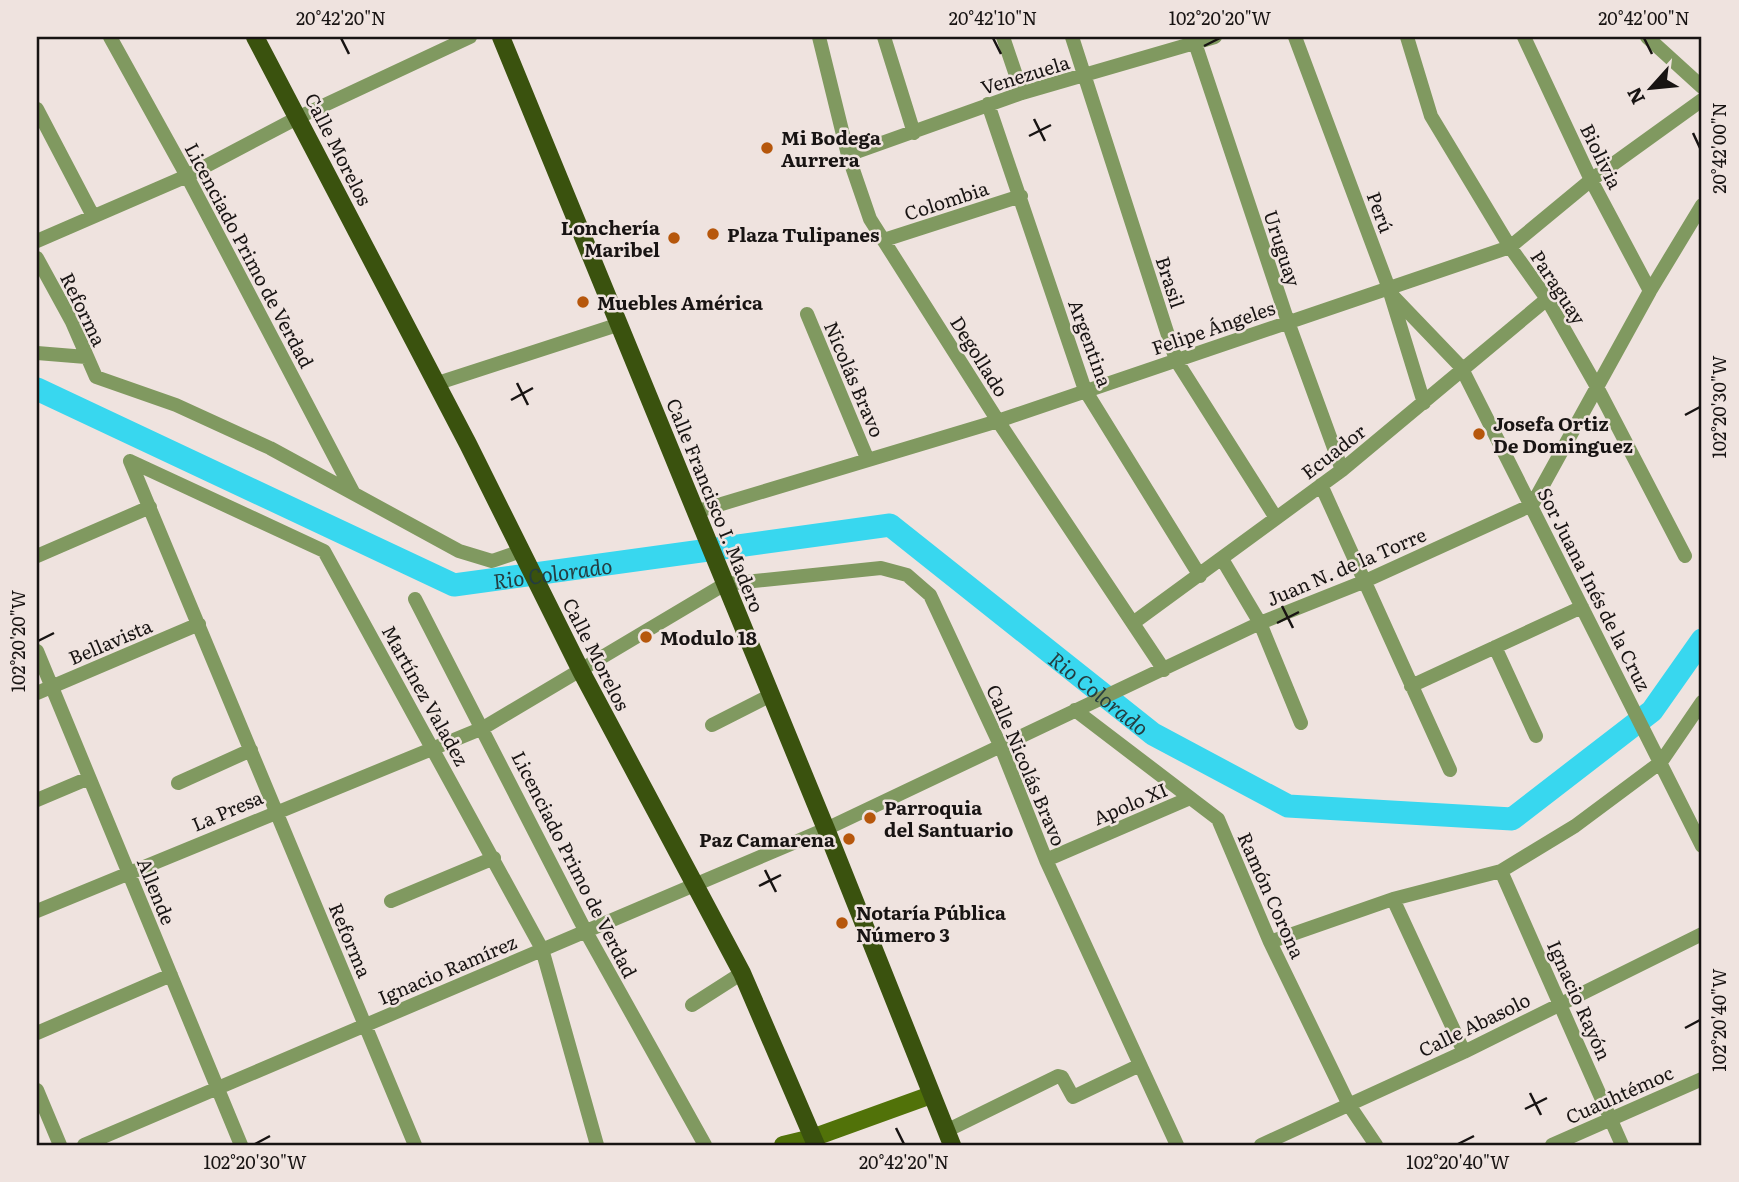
<svg xmlns="http://www.w3.org/2000/svg" width="1739" height="1182" viewBox="0 0 1739 1182" font-family="Literata,serif">
	<style>
		.lines { fill: none; stroke-linecap: round; stroke-linejoin: round }
		.river { stroke: #38d7ef; stroke-width: 23 }
		.street { stroke: #809960; stroke-width: 14 }
		.secondary { stroke: #517209; stroke-width: 18 }
		.primary { stroke: #3a520e; stroke-width: 18 }
		.ticks { fill: none; stroke: #181413; stroke-width: 2.5 }
		.poi-dot { fill: #b6570c; stroke: #efe3df; stroke-width: 2.5 }
		.labels { text-anchor: middle; dominant-baseline: central; stroke-width: 5; stroke-linejoin: round; paint-order: stroke }
		.street-label { font-size: 19px; fill: #181413; stroke: #efe3df }
		.poi-label { font-size: 19px; font-weight: bold; fill: #181413; stroke: #efe3df; text-anchor: start }
		.water-label { font-size: 21px; font-style: italic; fill: #243d41; stroke: #efe3df }
		.neatline { fill: none; stroke: #181413; stroke-width: 2.5 }
		.ticks-label { font-size: 18px; text-anchor: middle; fill: #181413 }
	</style>
	<rect width="100%" height="100%" fill="#efe3df"/>
	<g class="lines">
		<path class="river" id="s1" d="M37 389 454 585 890 525 1153 734 1288 806 1512 819 1652 711 1702 640"/>
		<path class="street" d="M110 37 187 176 353 492
			M819 37 848 155 870 219 998 421 1164 670
			M884 37 914 133
			M1003 37 1022 93
			M1072 37 1176 360 1276 518
			M1193 37 1288 322 1342 470
			M1295 37 1388 286 1424 403
			M1407 37 1431 116 1510 247 1547 299 1597 387 1685 556
			M1524 37 1591 180 1650 291
			M1647 37 1702 87
			M988 104 1085 390 1200 576
			M37 109 93 216
			M848 155 1022 93 1215 37
			M884 240 1021 196
			M37 241 187 176 299 117 470 37
			M37 258 72 322 96 377 176 405 270 448 459 551 492 561 521 551
			M1390 293 1461 367 1702 846
			M807 314 867 458
			M37 353 86 357
			M435 384 620 324
			M130 461 324 551 542 949 597 1145
			M130 461 415 1145
			M1321 485 1450 770
			M695 512 998 421 1510 247 1591 180 1702 100
			M37 556 150 507
			M1222 559 1260 623 1301 723
			M415 599 585 930 705 1145
			M1133 623 1342 470 1547 299
			M1495 647 1536 736
			M37 651 241 1145
			M1411 686 1582 607
			M37 693 199 624
			M1075 710 1218 819 1270 942 1349 1105 1376 1145
			M712 725 771 695
			M178 783 251 750
			M37 800 89 778
			M1046 860 1190 798
			M1501 871 1622 1145
			M1393 899 1464 1052
			M391 901 494 858
			M37 911 483 728 725 584 881 568 907 575 930 595 1001 747 1046 860 1177 1145
			M1270 942 1393 899 1501 871 1575 826 1661 762 1702 702
			M692 1005 742 973
			M37 1033 171 975
			M37 1090 60 1145
			M946 1131 1058 1076 1062 1077 1073 1097 1140 1065
			M84 1145 826 829 1260 623 1363 582 1532 505 1650 291 1702 205
			M1261 1145 1464 1052 1702 934
			M1552 1145 1702 1079"/>
		<path class="secondary" d="M783 1145 812 1138 931 1095"/>
		<path class="primary" d="M255 37 468 444 581 671 742 973 816 1145
			M501 37 826 829 952 1145"/>
	</g>
	<path class="ticks" d="M341 38 349 54M993 38 1001 54M1644 38 1652 54M1204 46 1220 38M1034 119 1045 141M1693 133 1700 148M1029 136 1051 125M517 383 528 405M511 400 533 388M1685 415 1700 407M1282 606 1293 628M1277 623 1299 612M38 641 54 633M765 870 776 892M759 886 781 875M1685 1028 1700 1020M1530 1093 1541 1115M1525 1109 1547 1098M896 1128 904 1144M255 1144 270 1136M1458 1144 1474 1136"/>
	<g class="poi-dot">
		<circle cx="767" cy="148" r="7"/>
		<circle cx="713" cy="234" r="7"/>
		<circle cx="674" cy="238" r="7"/>
		<circle cx="583" cy="302" r="7"/>
		<circle cx="1479" cy="434" r="7"/>
		<circle cx="646" cy="637" r="7"/>
		<circle cx="870" cy="818" r="7"/>
		<circle cx="849" cy="839" r="7"/>
		<circle cx="842" cy="923" r="7"/>
	</g>
	<g class="labels">
		<g class="street-label">
			<text transform="translate(1025 74) rotate(-17)">Venezuela</text>
			<text transform="translate(339 149) rotate(63)">Calle Morelos</text>
			<text transform="translate(1602 156) rotate(64)">Biolivia</text>
			<text transform="translate(946 200) rotate(-18)">Colombia</text>
			<text transform="translate(1381 212) rotate(70)">Perú</text>
			<text transform="translate(1283 248) rotate(72)">Uruguay</text>
			<text transform="translate(250 255) rotate(62)">Licenciado Primo de Verdad</text>
			<text transform="translate(1171 282) rotate(72)">Brasil</text>
			<text transform="translate(1559 287) rotate(57)">Paraguay</text>
			<text transform="translate(84 309) rotate(64)">Reforma</text>
			<text transform="translate(1213 327) rotate(-19)">Felipe Ángeles</text>
			<text transform="translate(1091 343) rotate(70)">Argentina</text>
			<text transform="translate(980 356) rotate(58)">Degollado</text>
			<text transform="translate(855 379) rotate(67)">Nicolás Bravo</text>
			<text transform="translate(1333 451) rotate(-38)">Ecuador</text>
			<text transform="translate(716 505) rotate(68)">Calle Francisco I. Madero</text>
			<text transform="translate(1346 566) rotate(-23)">Juan N. de la Torre</text>
			<text transform="translate(1595 589) rotate(63)">Sor Juana Inés de la Cruz</text>
			<text transform="translate(110 641) rotate(-23)">Bellavista</text>
			<text transform="translate(597 654) rotate(63)">Calle Morelos</text>
			<text transform="translate(426 695) rotate(61)">Martínez Valadez</text>
			<text transform="translate(1027 765) rotate(67)">Calle Nicolás Bravo</text>
			<text transform="translate(1130 803) rotate(-23)">Apolo XI</text>
			<text transform="translate(227 810) rotate(-23)">La Presa</text>
			<text transform="translate(575 864) rotate(63)">Licenciado Primo de Verdad</text>
			<text transform="translate(157 891) rotate(68)">Allende</text>
			<text transform="translate(1272 895) rotate(66)">Ramón Corona</text>
			<text transform="translate(351 940) rotate(67)">Reforma</text>
			<text transform="translate(447 969) rotate(-23)">Ignacio Ramírez</text>
			<text transform="translate(1580 1000) rotate(66)">Ignacio Rayón</text>
			<text transform="translate(1474 1024) rotate(-26)">Calle Abasolo</text>
			<text transform="translate(1619 1094) rotate(-24)">Cuauhtémoc</text>
		</g>
		<g class="poi-label">
			<text x="781" y="137">Mi Bodega<tspan x="781" dy="22">Aurrera</tspan></text>
			<text x="660" y="227" text-anchor="end">Lonchería<tspan x="660" dy="22">Maribel</tspan></text>
			<text x="727" y="234">Plaza Tulipanes</text>
			<text x="597" y="302">Muebles América</text>
			<text x="1493" y="423">Josefa Ortiz<tspan x="1493" dy="22">De Dominguez</tspan></text>
			<text x="660" y="637">Modulo 18</text>
			<text x="884" y="807">Parroquia<tspan x="884" dy="22">del Santuario</tspan></text>
			<text x="835" y="839" text-anchor="end">Paz Camarena</text>
			<text x="856" y="912">Notaría Pública<tspan x="856" dy="22">Número 3</tspan></text>
		</g>
		<g class="water-label">
			<text stroke="none"><textPath href="#s1" startOffset="560">Rio Colorado</textPath></text>
			<text stroke="none"><textPath href="#s1" startOffset="1169">Rio Colorado</textPath></text>
		</g>
	</g>
	<rect width="1739" height="1182" fill="none" stroke="#efe3df" stroke-width="77"/>
	<g transform="translate(1651 88) rotate(243)" stroke="#efe3df" stroke-width="5" paint-order="stroke">
	<path d="M0-5L12 26L0 18L-12 26Z" fill="#181413"/>
	<text y="-10" font-size="19" font-weight="bold" text-anchor="middle" fill="#181413">N</text>
	</g>
	<rect x="38" y="38" width="1662" height="1106" class="neatline"/>
	<g class="ticks-label">
		<text x="341" y="25">20°42'20"N</text>
		<text x="993" y="25">20°42'10"N</text>
		<text x="1220" y="25">102°20'20"W</text>
		<text x="1644" y="25">20°42'00"N</text>
		<text transform="translate(1720 148) rotate(-90)" y="6">20°42'00"N</text>
		<text transform="translate(1720 407) rotate(-90)" y="6">102°20'30"W</text>
		<text transform="translate(19 641) rotate(-90)" y="6">102°20'20"W</text>
		<text transform="translate(1720 1020) rotate(-90)" y="6">102°20'40"W</text>
		<text x="255" y="1169">102°20'30"W</text>
		<text x="904" y="1169">20°42'20"N</text>
		<text x="1458" y="1169">102°20'40"W</text>
	</g>
</svg>
